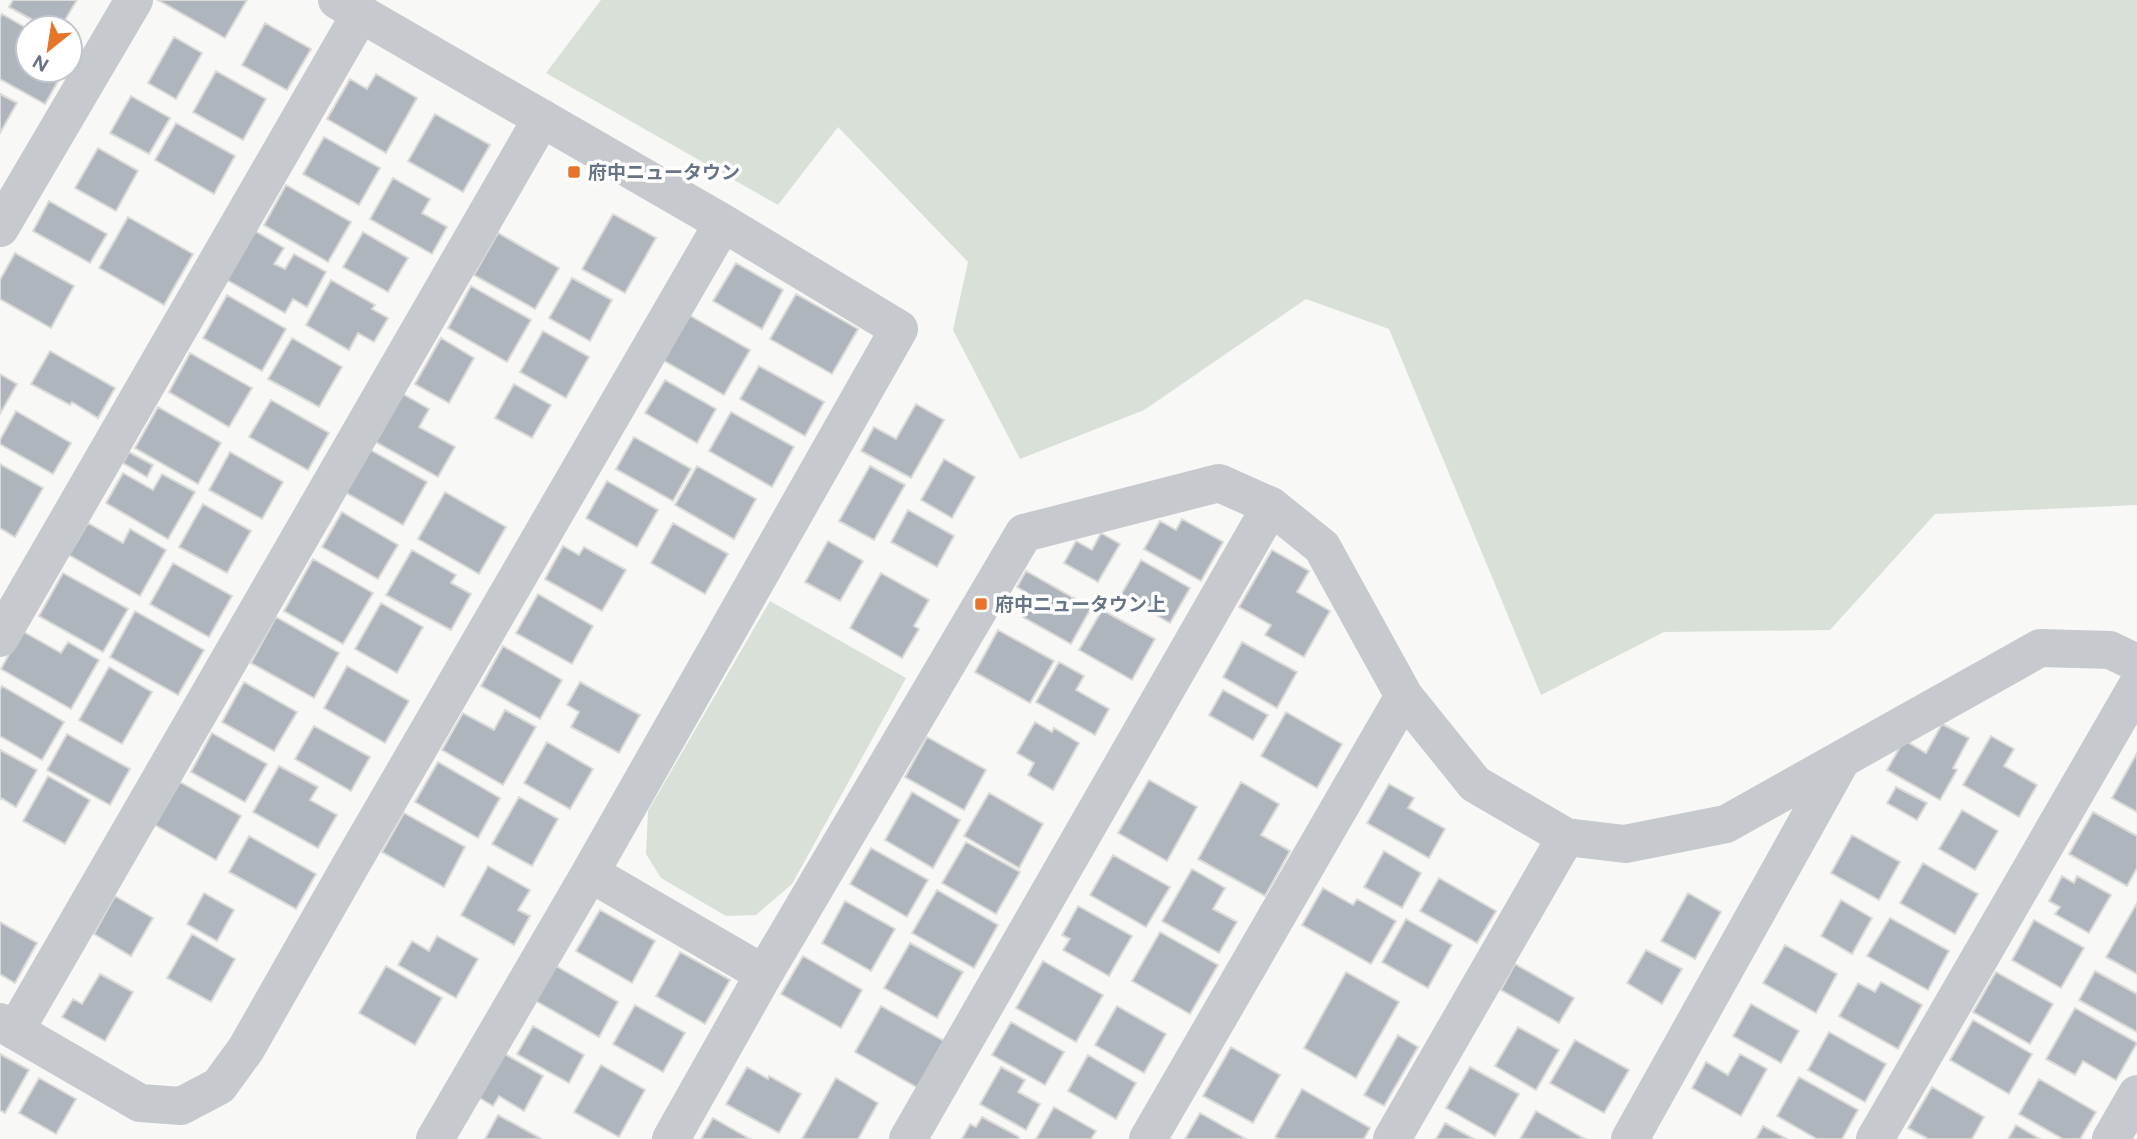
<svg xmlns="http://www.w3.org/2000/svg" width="2137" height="1139" viewBox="0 0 2137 1139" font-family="Figtree,'Noto Sans JP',sans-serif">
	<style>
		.green { fill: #d9e0d7 }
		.building { fill: #afb5bc; stroke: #dadad8; stroke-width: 2 }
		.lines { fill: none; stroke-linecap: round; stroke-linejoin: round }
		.minor { stroke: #c6c9cd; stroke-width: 38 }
		.poi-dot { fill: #e67429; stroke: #fff; stroke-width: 2.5 }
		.labels { text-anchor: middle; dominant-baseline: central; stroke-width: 7; stroke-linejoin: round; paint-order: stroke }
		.poi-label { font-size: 19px; font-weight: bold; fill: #677487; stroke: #fff; text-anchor: start }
	</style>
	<rect width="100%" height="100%" fill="#f8f8f6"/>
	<path class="green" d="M601 0H2137V505L1935 514 1830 630 1664 632 1541 695 1389 329 1306 299 1144 410 1020 459 953 330 968 262 838 127 778 205 546 73Z
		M770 601 906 678 792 884 756 915 726 916 661 878 646 854 648 811Z"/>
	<path class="building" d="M13 0H77L60 28H47L9 7Z
		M158 0H247L225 38Z
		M2 14 28 29V70H56L62 74 45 104 0 79V18Z
		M265 23 311 49 287 90 242 65Z
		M174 37 202 53 176 99 148 83Z
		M216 71 266 99 243 140 193 112Z
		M376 74 417 98 386 153 327 119 350 79 367 89Z
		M0 94 17 103 0 133Z
		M131 96 170 118 149 154 110 133Z
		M435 114 490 145 463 192 408 161Z
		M176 123 235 156 214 194 155 160Z
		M324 137 380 168 359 205 303 174Z
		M98 148 138 171 116 211 75 188Z
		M393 178 430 199 422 213 447 227 432 254 370 219Z
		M286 185 351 222 328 262 264 225Z
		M49 201 107 234 90 263 33 231Z
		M613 214 656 238 625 293 582 269Z
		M128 217 193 254 164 305 99 268Z
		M255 231 284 248 274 264 285 269 294 254 326 272 307 307 293 299 285 313 227 280Z
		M363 232 408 258 388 292 343 267Z
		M498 233 559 268 535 309 474 275Z
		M15 253 74 286 51 328 0 299V280Z
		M736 263 783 290 762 329 713 301Z
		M572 278 612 300 590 341 549 318Z
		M331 280 375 305 372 309 388 318 374 342 358 333 349 350 306 325Z
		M471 286 531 320 507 362 448 328Z
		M796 294 858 329 832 374 770 339Z
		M227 295 286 329 262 371 203 338Z
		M687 314 750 350 724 395 661 359Z
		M543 331 589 357 566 398 520 372Z
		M292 338 342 367 319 407 268 379Z
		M441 338 474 358 449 403 415 384Z
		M50 351 115 388 98 418 72 402 70 405 31 384Z
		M190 353 252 388 229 427 169 392Z
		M759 366 824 402 805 436 740 399Z
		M0 374 17 384 0 414Z
		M665 380 716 409 697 443 645 413Z
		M514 384 551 405 532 438 495 418Z
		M403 394 429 409 419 427 455 447 438 477 376 442Z
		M271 400 329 433 308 470 249 437Z
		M916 404 944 420 911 478 861 451 874 427 896 439Z
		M158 407 221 443 198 484 135 448Z
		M16 411 71 443 53 474 0 444V440Z
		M731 412 794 447 772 487 709 451Z
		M634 437 691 469 673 501 616 469Z
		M367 448 427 482 403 525 343 491Z
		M129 452 153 465 147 477 123 463Z
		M230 452 283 482 262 519 209 490Z
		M944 459 975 477 952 518 921 500Z
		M0 464 43 488 15 537 0 528Z
		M697 466 756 499 734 539 675 505Z
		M870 466 905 485 874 540 839 521Z
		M123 473 153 490 162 474 195 492 168 539 106 503Z
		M607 481 658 510 637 547 586 518Z
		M445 492 506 527 479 574 418 539Z
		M203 504 251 531 227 573 179 547Z
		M908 510 954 536 937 567 891 542Z
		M342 512 398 545 378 579 322 547Z
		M1182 519 1223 542 1201 581 1144 549 1160 521 1176 530Z
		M88 523 123 543 130 529 166 550 140 596 69 555Z
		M673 523 728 554 705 594 651 563Z
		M1101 533 1120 544 1098 582 1064 563 1076 541 1092 550Z
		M828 541 863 561 840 601 805 582Z
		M563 546 579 555 584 547 626 570 602 611 545 579Z
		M412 550 456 575 451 583 471 594 451 630 386 595Z
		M1272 550 1309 571 1297 592 1330 611 1304 657 1265 635 1271 625 1239 607Z
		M313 559 373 593 343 644 284 611Z
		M1141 560 1190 588 1170 623 1121 595Z
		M173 563 232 596 209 637 150 604Z
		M1026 571 1091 608 1071 644 1023 617 1034 597 1017 587Z
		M63 573 128 609 103 652 39 616Z
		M881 573 929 600 914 626 919 629 902 658 850 628Z
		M538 594 593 626 572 664 516 633Z
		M381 603 423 627 397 673 355 649Z
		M1102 610 1155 639 1132 680 1079 650Z
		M135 611 204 650 178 695 110 657Z
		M276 617 339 653 314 698 251 663Z
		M998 630 1054 661 1030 703 975 672Z
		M22 631 61 653 68 642 99 660 71 709 1 669Z
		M1242 642 1297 672 1277 708 1223 677Z
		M503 646 562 680 540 719 481 686Z
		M1059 662 1084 676 1076 690 1109 709 1095 735 1036 702Z
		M347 666 409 701 385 743 324 708Z
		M109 667 152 692 122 744 79 720Z
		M244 682 297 712 274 751 222 722Z
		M580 682 640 715 619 753 571 727 579 712 567 705Z
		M2 686 64 722 42 760 0 736V690Z
		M1223 690 1268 715 1253 740 1209 715Z
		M505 710 536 727 503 785 442 750 463 713 494 730Z
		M1286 712 1342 744 1317 788 1261 756Z
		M1035 722 1052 732 1054 728 1079 743 1053 790 1028 775 1034 763 1017 753Z
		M1942 724 1969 738 1953 768 1957 770 1940 800 1887 770 1904 740 1926 753Z
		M314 726 370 757 351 791 295 759Z
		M212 733 267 764 245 802 191 772Z
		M67 734 130 769 110 805 47 770Z
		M1991 736 2014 749 2004 766 2037 785 2019 817 1963 785Z
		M927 737 986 770 964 810 905 777Z
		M547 742 593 769 570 809 524 783Z
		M0 750 37 770 16 807 1 798 0 800Z
		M2137 753V812L2112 798Z
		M438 762 500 798 478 838 415 802Z
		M279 766 318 787 310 800 337 815 318 848 253 812Z
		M48 776 90 800 65 844 23 821Z
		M1149 780 1197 807 1167 861 1118 833Z
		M180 782 241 816 216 860 155 825Z
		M1241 782 1279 804 1261 835 1290 851 1265 896 1198 859Z
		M1389 784 1414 798 1408 808 1445 829 1429 858 1367 823Z
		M1896 787 1927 803 1917 820 1887 803Z
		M912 792 960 820 933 868 885 840Z
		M989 793 1043 824 1019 868 964 836Z
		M519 797 558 819 532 866 492 844Z
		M1962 810 1998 831 1975 870 1939 849Z
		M2093 812 2137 836V868L2127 886 2069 854Z
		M404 813 465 847 444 887 382 852Z
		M1852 835 1900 862 1879 900 1831 873Z
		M249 836 316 874 296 909 229 872Z
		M966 842 1020 872 996 914 942 883Z
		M871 848 928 880 907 917 850 884Z
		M1384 851 1421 873 1402 908 1364 887Z
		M1113 855 1170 887 1146 927 1090 895Z
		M1923 863 1978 894 1955 934 1900 903Z
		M488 866 530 890 518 910 530 916 514 945 461 915Z
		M1192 869 1225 888 1213 909 1237 922 1219 953 1162 921Z
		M2062 876 2074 883 2077 876 2111 895 2089 933 2055 914 2060 907 2049 901Z
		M1439 878 1496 911 1477 943 1420 911Z
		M1323 888 1353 905 1357 899 1396 921 1371 964 1302 925Z
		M937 890 998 925 974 968 912 933Z
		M204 893 234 910 217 941 187 924Z
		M1688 893 1721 912 1695 959 1661 941Z
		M115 896 153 918 131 956 94 934Z
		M1841 900 1872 918 1852 954 1821 936Z
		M845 901 895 929 871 971 822 943Z
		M2137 903V974L2106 957Z
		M1078 906 1132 936 1109 976 1063 950 1070 939 1062 935Z
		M600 910 655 941 632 983 576 951Z
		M1890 918 1949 951 1928 990 1867 956Z
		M1406 919 1452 945 1428 988 1382 962Z
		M2034 920 2084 948 2061 988 2012 960Z
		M0 922 37 943 15 983 0 974Z
		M1160 932 1218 965 1190 1014 1132 981Z
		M192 934 235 959 211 1002 167 978Z
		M437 936 478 959 456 998 398 965 412 941 429 951Z
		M910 943 963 972 937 1018 884 988Z
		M1785 945 1837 974 1816 1013 1763 983Z
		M1646 950 1682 969 1662 1004 1627 983Z
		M680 952 730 980 705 1024 656 996Z
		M803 956 862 990 841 1028 781 994Z
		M1043 961 1103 995 1076 1042 1016 1008Z
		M1515 964 1574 998 1559 1023 1501 990Z
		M386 966 442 998 415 1045 359 1013Z
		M556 966 618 1002 599 1037 536 1001Z
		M2095 971 2137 994V1032L2079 1000Z
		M1346 972 1399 1002 1356 1078 1304 1048Z
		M1996 972 2053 1004 2030 1044 1973 1012Z
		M100 974 133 992 105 1041 62 1017 73 999 82 1004Z
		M1881 982 1922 1005 1898 1049 1839 1016 1858 983 1875 992Z
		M1751 1004 1799 1031 1781 1063 1733 1036Z
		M635 1005 685 1033 663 1072 613 1044Z
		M881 1006 944 1041 918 1088 855 1052Z
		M1117 1006 1166 1034 1144 1073 1095 1045Z
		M2075 1008 2137 1043 2116 1080 2083 1061 2075 1075 2046 1059Z
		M1973 1020 2032 1054 2009 1094 1950 1060Z
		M1011 1022 1064 1052 1045 1085 992 1055Z
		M533 1026 584 1055 569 1083 517 1054Z
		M1518 1027 1559 1050 1536 1090 1495 1066Z
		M1829 1032 1886 1064 1865 1102 1808 1070Z
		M1398 1035 1418 1047 1384 1106 1364 1095Z
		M1575 1040 1629 1070 1604 1113 1550 1083Z
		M1231 1047 1280 1075 1253 1123 1203 1096Z
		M503 1053 543 1076 524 1111 499 1096 493 1106 478 1097Z
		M0 1054 29 1070 5 1113 0 1110Z
		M1740 1054 1767 1069 1741 1116 1692 1088 1706 1062 1728 1075Z
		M1088 1055 1136 1083 1116 1119 1068 1091Z
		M601 1065 645 1090 619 1137 574 1112Z
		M747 1067 768 1079 769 1076 801 1094 779 1133 726 1104Z
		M1001 1067 1025 1080 1018 1092 1040 1104 1026 1130 980 1104Z
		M1470 1067 1519 1094 1495 1136 1446 1108Z
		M1799 1077 1858 1110 1842 1139H1817L1777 1116Z
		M39 1078 76 1099 56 1134 19 1113Z
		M836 1078 878 1103 858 1139H802Z
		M2039 1079 2096 1112 2080 1139H2063L2019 1114Z
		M1932 1087 1984 1117 1972 1139H1928L1908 1128Z
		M1302 1089 1370 1128 1364 1139H1279L1275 1137Z
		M1054 1107 1096 1131 1091 1139H1036Z
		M1536 1111 1585 1139H1520Z
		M1200 1113 1246 1139H1185Z
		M498 1115 540 1138 539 1139H485Z
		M982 1117 1019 1137 1017 1139H962L970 1124 976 1127Z
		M713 1118 750 1139H701Z
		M1445 1123 1474 1139H1436Z
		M2016 1125 2040 1139H2008Z
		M1763 1126 1787 1139H1756Z"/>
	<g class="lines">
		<path class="minor" d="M337 0 723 223 899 329 590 873 764 974 1024 533 1219 483 1271 506 1322 547 1404 696 1475 784 1566 837 1625 844 1726 824 2040 648 2110 650 2137 663
			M0 228 134 0
			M0 638 361 13
			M0 1022 140 1103 181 1106 219 1086 246 1049 349 868 723 223
			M15 1031 542 118
			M435 1139 590 873
			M671 1139 764 974
			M908 1139 1271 506
			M1148 1139 1404 696
			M1392 1139 1566 837
			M1630 1139 1842 759
			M1875 1139 2137 686
			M2111 1139 2137 1094"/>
	</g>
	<g class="poi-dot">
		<rect x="567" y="165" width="14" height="14" rx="3.5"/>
		<rect x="974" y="597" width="14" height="14" rx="3.5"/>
	</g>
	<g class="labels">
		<g class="poi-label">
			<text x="588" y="172">府中ニュータウン</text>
			<text x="995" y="604">府中ニュータウン上</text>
		</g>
	</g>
	<g transform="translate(49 49) rotate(210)"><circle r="33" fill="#ffffff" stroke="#c2c7cf" stroke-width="2"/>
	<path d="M0-5L12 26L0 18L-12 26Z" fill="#e67429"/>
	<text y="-10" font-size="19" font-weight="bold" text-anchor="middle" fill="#677487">N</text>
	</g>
</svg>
